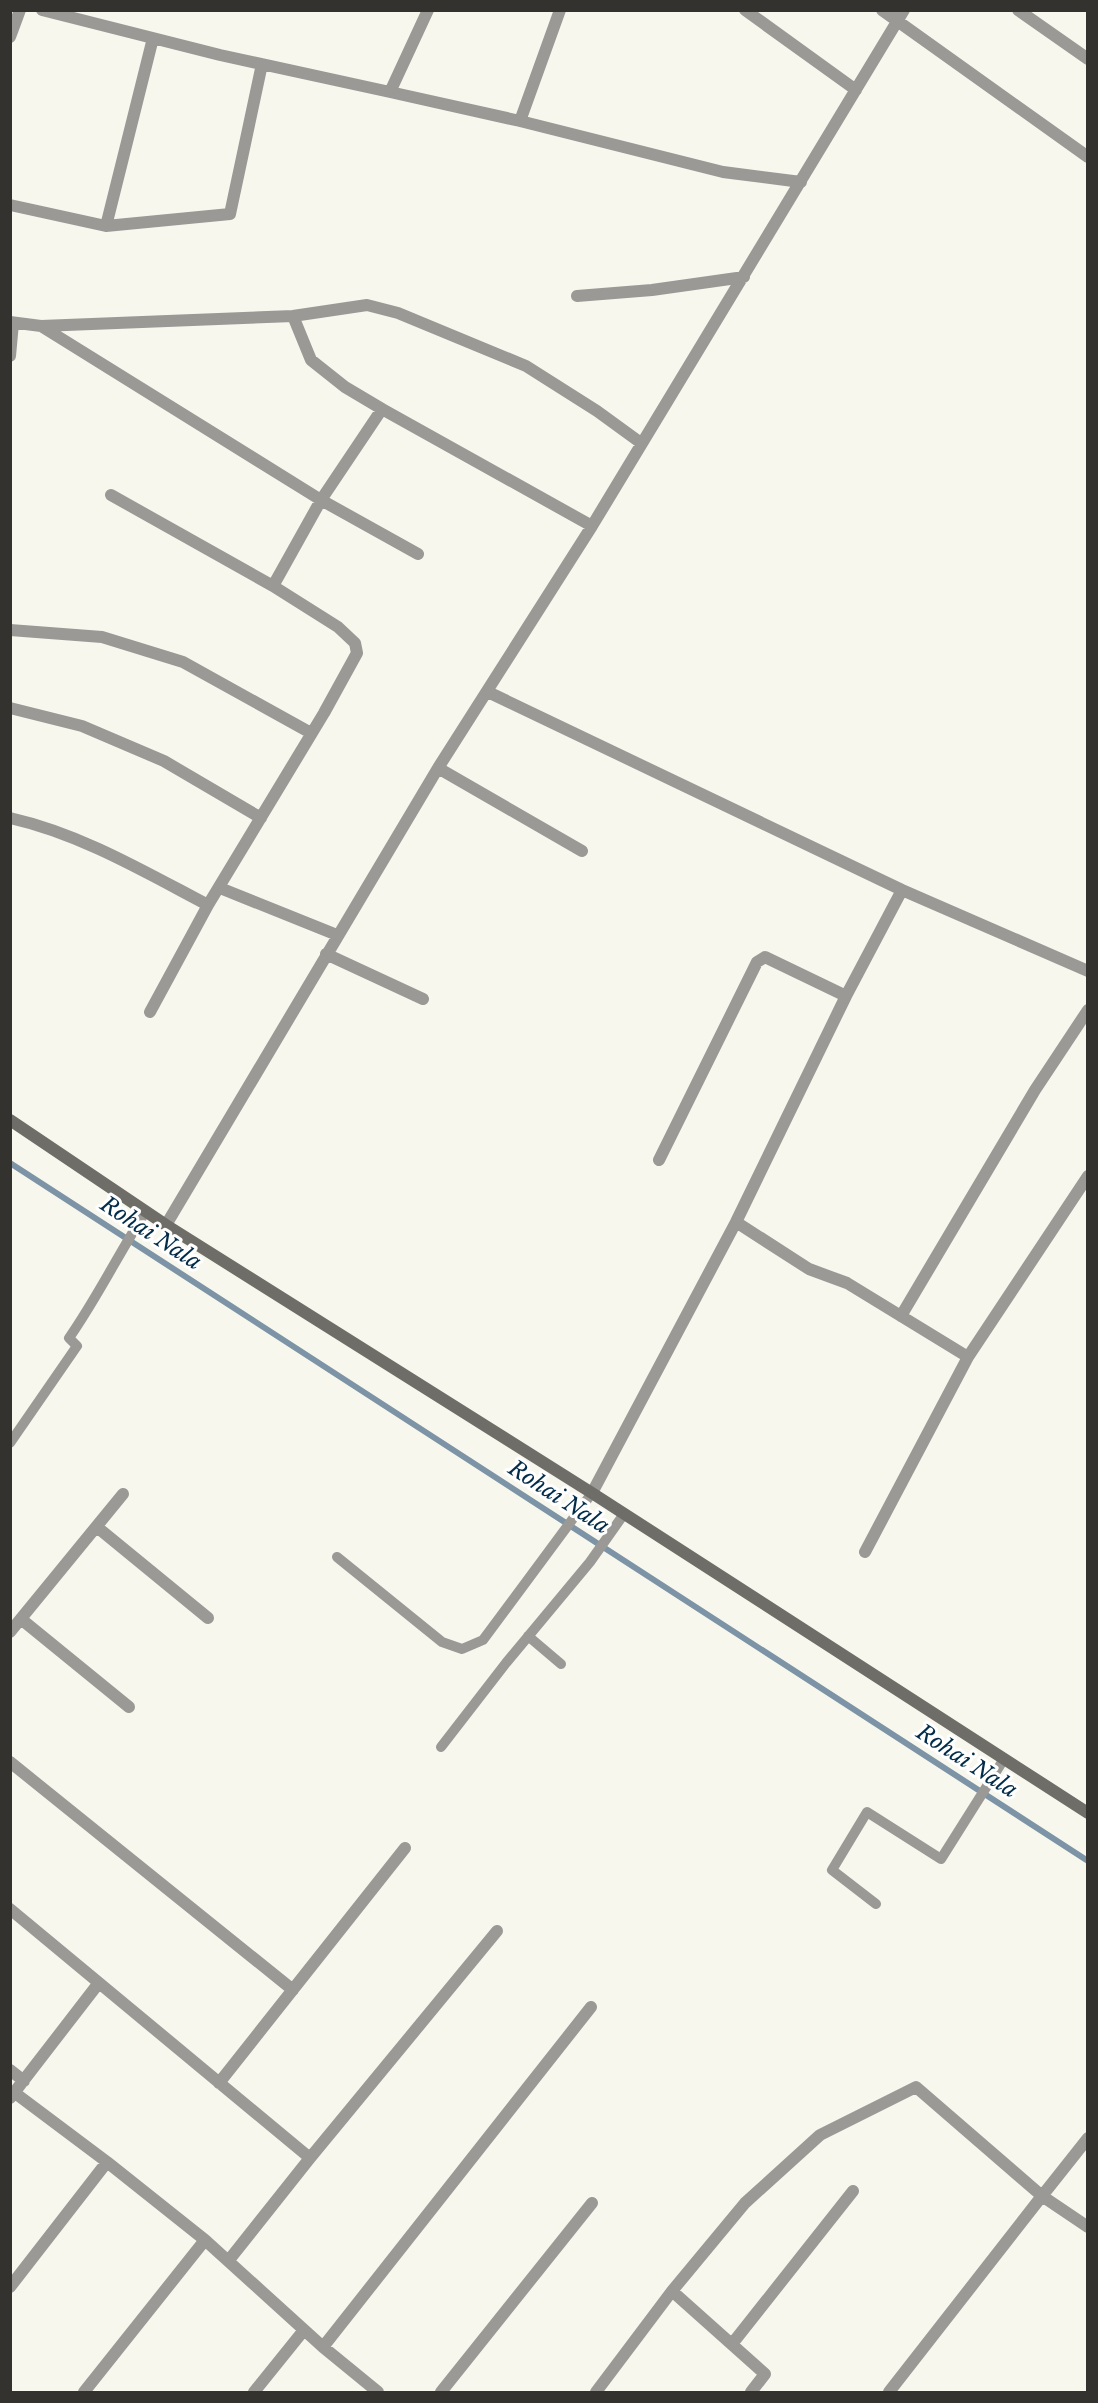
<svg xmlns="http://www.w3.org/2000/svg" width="1098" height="2403" viewBox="0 0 1098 2403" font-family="'Libre Baskerville',serif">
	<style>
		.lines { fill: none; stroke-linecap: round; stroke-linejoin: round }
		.stream { stroke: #7d94a7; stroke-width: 6 }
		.lane { stroke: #9b9996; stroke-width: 10 }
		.street { stroke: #9b9996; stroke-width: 12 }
		.secondary { stroke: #6f6d68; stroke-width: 12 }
		.labels { text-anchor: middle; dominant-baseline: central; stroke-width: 6; stroke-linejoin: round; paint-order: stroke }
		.water-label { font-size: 22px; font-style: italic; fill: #032c49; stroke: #fff }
	</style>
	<rect width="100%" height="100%" fill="#f8f7ed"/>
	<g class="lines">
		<path class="stream" d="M10 1163 1088 1861"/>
		<path class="lane" d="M10 1443 77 1346 69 1338C97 1298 119 1253 146 1211
			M337 1557 442 1642 462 1649 483 1640 592 1493
			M528 1636 561 1664
			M441 1747 506 1663 590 1562 624 1514
			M876 1904 832 1870 867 1812 941 1859 1004 1759"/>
		<path class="street" d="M42 10 220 55 390 92 428 10
			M745 10 856 90
			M882 10 1088 157
			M1018 10 1088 59
			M10 37 20 10
			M153 38 106 226 230 214 262 64
			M390 92 520 121 560 10
			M520 121 723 172 801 182
			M10 205 106 226
			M577 296 652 290 744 277
			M293 316 311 360 345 387 382 409
			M10 322 41 326 321 500 382 409 592 526
			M41 326 293 316 367 305 398 313 526 366 597 411 641 443
			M10 356 13 323
			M111 495 273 586 321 500 418 554
			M10 630 102 637 183 662 311 733
			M488 692 902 890 1088 971
			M10 708 82 726 164 761 261 818
			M438 768 582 851
			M10 818C81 834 145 872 208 905
			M220 888 337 935
			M326 954 423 999
			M150 1012 208 905 324 713 357 653 355 643 338 627 273 586
			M659 1160 757 962 765 957 846 996
			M736 1222 809 1269 847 1283 968 1357
			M166 1225 438 768 592 526 904 10
			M901 1316 1035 1090 1088 1010
			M592 1493 736 1222 846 996 902 890
			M97 1527 208 1618
			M865 1552 968 1357 1088 1176
			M21 1619 129 1707
			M10 1632 123 1494
			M10 1762 293 1990
			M10 1909 310 2158
			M10 2070 24 2081
			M219 2083 405 1848
			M15 2093 107 2162 205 2240 323 2347 378 2392
			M10 2098 98 1984
			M1088 2138 1042 2196 1088 2227
			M229 2260 310 2158 497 1931
			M10 2287 107 2162
			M672 2291 765 2374 751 2392
			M732 2344 853 2191
			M323 2347 591 2007
			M84 2392 205 2240
			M254 2392 304 2330
			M441 2392 592 2203
			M596 2392 672 2291 745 2203 820 2135 916 2087 1042 2196 889 2392"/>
		<path class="secondary" d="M10 1120 166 1225 592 1493 1088 1813"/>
	</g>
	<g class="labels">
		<g class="water-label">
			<text transform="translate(151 1233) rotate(33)">Rohai Nala</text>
			<text transform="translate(559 1497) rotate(33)">Rohai Nala</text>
			<text transform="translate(967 1761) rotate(33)">Rohai Nala</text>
		</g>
	</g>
	<rect width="1098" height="2403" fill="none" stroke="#33322f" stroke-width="24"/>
</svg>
